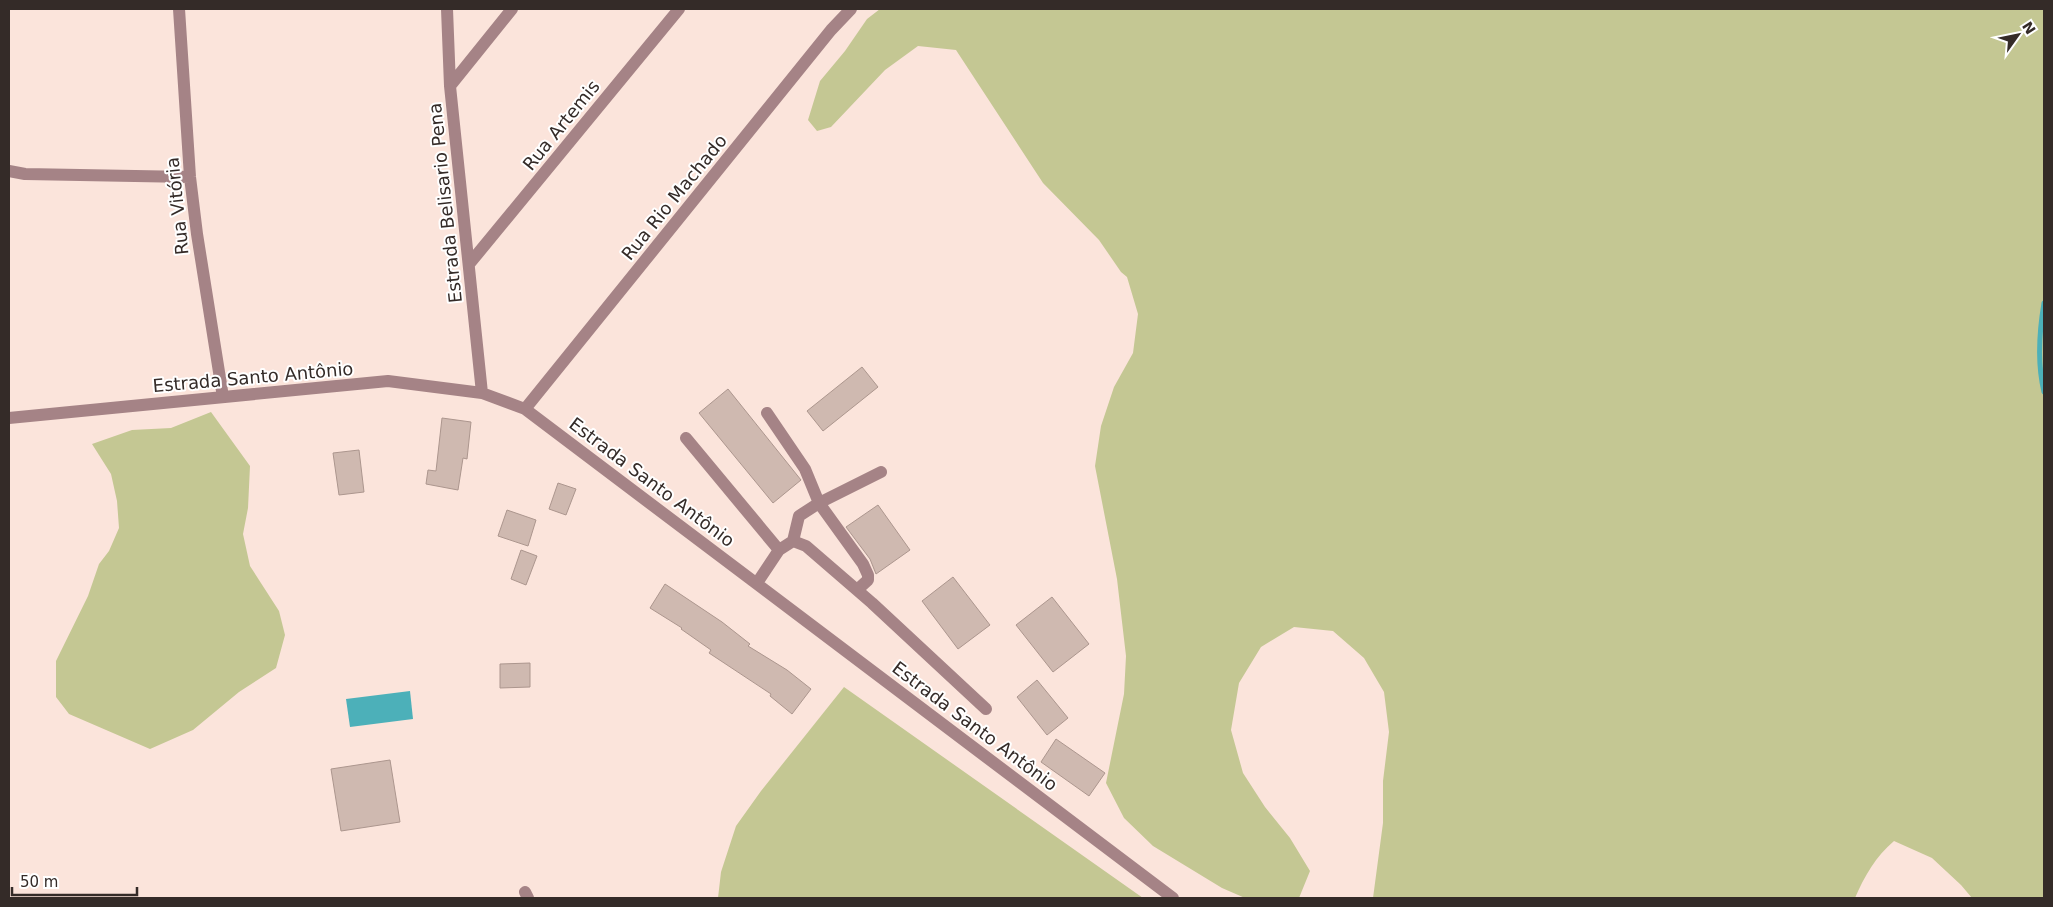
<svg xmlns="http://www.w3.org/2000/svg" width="2053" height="907" viewBox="0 0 2053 907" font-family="'DejaVu Sans',sans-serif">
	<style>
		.green { fill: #c4c793 }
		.water { fill: #4cb0b9 }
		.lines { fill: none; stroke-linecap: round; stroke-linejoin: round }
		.stream { stroke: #4cb0b9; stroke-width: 5 }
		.building { fill: #cfb9b0; stroke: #ac968e }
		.minor { stroke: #a58386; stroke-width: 12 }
		.labels { text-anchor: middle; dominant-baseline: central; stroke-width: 4; stroke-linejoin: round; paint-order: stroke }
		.street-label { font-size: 18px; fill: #342b28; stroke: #fff }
	</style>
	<rect width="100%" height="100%" fill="#fbe4db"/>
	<path class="green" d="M880 9H2044V898H1972L1961 885 1932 858 1894 841C1876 856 1864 877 1855 898H1373L1383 823V781L1389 732 1384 692 1364 658 1333 631 1294 627 1261 647 1239 683 1231 730 1243 773 1265 807 1290 838 1310 871 1299 898H1245L1222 888 1153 846 1124 818 1106 783 1124 694 1126 656 1117 579 1095 466 1101 426 1114 387 1133 353 1138 314 1127 277 1121 272 1099 240 1043 183 956 50 918 46 885 70 831 127 817 131 808 120 820 81 845 51 867 19Z
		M211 412 250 466 248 508 243 534 250 566 279 611 285 635 276 668 239 692 193 730 150 749 69 714 56 697V661L88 596 99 564 109 551 119 528 117 501 111 474 92 444 132 430 171 428Z
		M844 687 1143 898H718L721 872 736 826 761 791Z"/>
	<path class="water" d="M410 691 413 719 350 727 346 699Z"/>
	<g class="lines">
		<path class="stream" d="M2044 303C2039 333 2037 363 2044 392"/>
	</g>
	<path class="building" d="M862 367 878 387 823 431 807 411Z
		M728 389 801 480 773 503 699 413Z
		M442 418 471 422 467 459 463 458 458 490 426 484 428 470 436 471Z
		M359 450 364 492 339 495 333 453Z
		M558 483 576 489 566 515 549 509Z
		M878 505 910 550 876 574 870 559 846 527Z
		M507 510 536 520 528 546 498 536Z
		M521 550 537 556 526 585 511 579Z
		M953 577 990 625 958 649 922 601Z
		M665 584 722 622 750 644 748 646 787 670 811 689 792 714 770 696 771 694 709 653 711 650 681 629 682 628 650 608Z
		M1052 597 1089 644 1053 672 1016 625Z
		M530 663V687L500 688V664Z
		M1037 680 1068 718 1047 735 1017 697Z
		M1056 739 1105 773 1089 796 1041 762Z
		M390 760 400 822 341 831 331 769Z"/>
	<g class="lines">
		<path class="minor" d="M179 9 190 177 197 234 223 397
			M447 9 450 86 482 393
			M450 86 512 9
			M9 171 25 174 190 177
			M470 263 679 9
			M525 409 831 30 851 9
			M767 413 805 469 819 503 863 564 868 575V580L857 590
			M9 418 388 381 482 393 525 409 1173 898
			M686 438 779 550
			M793 541 799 516 819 503 881 472
			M757 583 779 550 793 541 806 546 872 603 986 709
			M525 892 528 898"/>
	</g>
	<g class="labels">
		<g class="street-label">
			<text transform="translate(561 125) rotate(-51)">Rua Artemis</text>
			<text transform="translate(674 197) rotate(-51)">Rua Rio Machado</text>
			<text transform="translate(445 203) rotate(-96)">Estrada Belisario Pena</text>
			<text transform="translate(177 206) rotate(-96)">Rua Vitória</text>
			<text transform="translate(253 377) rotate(-5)">Estrada Santo Antônio</text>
			<text transform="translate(652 482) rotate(37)">Estrada Santo Antônio</text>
			<text transform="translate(975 726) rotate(37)">Estrada Santo Antônio</text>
		</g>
	</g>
	<rect width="2053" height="907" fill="none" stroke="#342b28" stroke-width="20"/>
	<g transform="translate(2018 35) rotate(57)" stroke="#ffffff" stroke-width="4" paint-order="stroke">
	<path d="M0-4L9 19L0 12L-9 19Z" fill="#342b28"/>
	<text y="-8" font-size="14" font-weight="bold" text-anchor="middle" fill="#342b28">N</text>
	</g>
	<path d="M12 887v8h125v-8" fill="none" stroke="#342b28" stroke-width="2.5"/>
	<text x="20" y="887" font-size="15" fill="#342b28" stroke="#ffffff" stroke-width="4" paint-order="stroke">50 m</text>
</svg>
